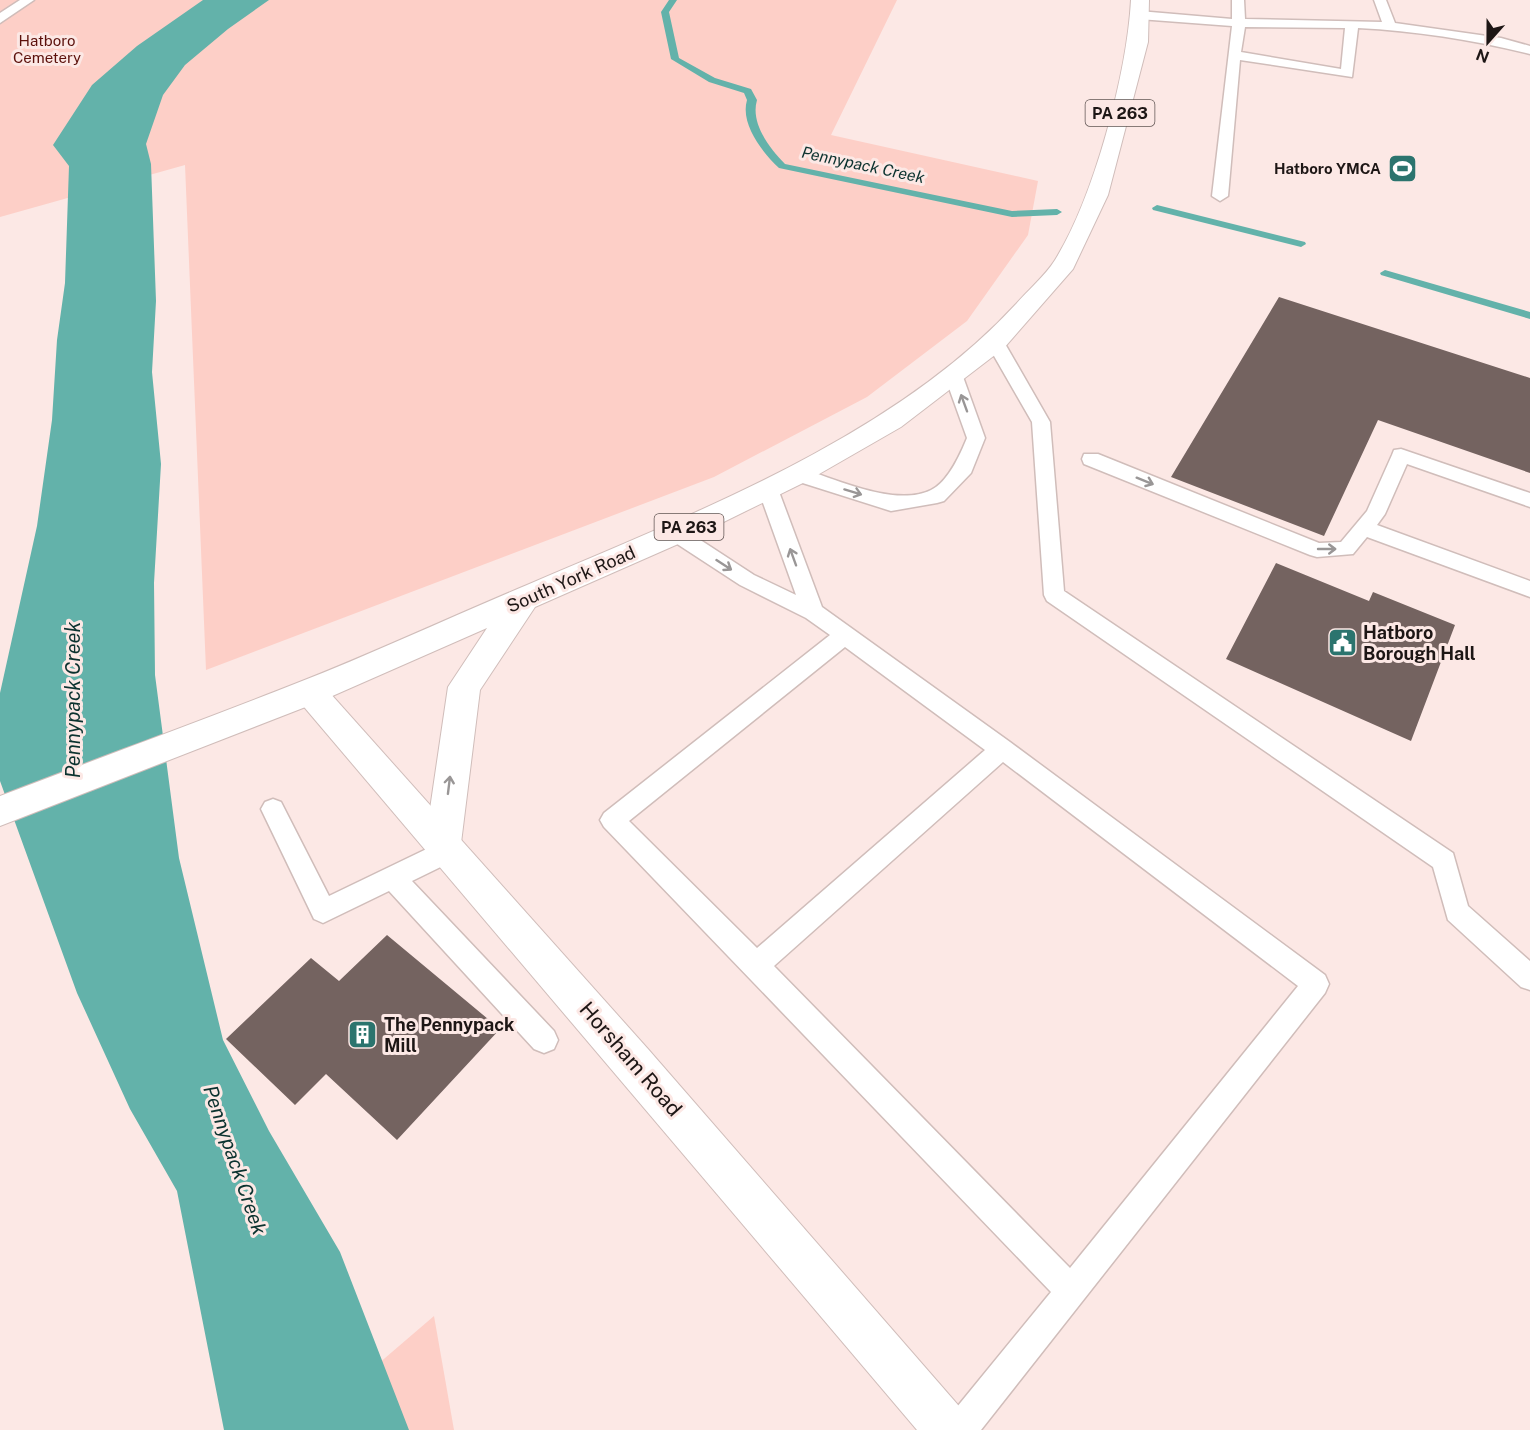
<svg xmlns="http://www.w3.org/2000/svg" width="1530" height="1430" viewBox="0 0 1530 1430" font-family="'Public Sans',sans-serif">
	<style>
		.green { fill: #fdcfc7 }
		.water { fill: #63b2aa }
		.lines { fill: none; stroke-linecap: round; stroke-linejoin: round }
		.stream { fill: #63b2aa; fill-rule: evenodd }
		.building { fill: #746360 }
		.lane-casing { stroke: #d0bdba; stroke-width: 3 }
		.secondary-casing { stroke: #d0bdba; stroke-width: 2 }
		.highway-casing { stroke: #d0bdba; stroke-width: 2 }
		.lane { fill: #fff; fill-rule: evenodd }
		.secondary { fill: #fff; fill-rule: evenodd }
		.highway { fill: #fff; fill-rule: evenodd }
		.oneway { stroke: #999696 }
		.labels { text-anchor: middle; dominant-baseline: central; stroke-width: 6; stroke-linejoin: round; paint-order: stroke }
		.far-park-label { font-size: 15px; fill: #5c110c; stroke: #fce8e5 }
		.far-poi-label { font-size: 15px; font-weight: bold; fill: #1d1615; stroke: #fce8e5; text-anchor: end }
		.shield { fill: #fce8e5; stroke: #605553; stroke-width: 1.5 }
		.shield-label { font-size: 16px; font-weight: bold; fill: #1d1615 }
		.far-water-label { font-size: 16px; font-style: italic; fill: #0b322f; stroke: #fce8e5 }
		.street-label { font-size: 18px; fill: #1d1615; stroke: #fce8e5 }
		.poi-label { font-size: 18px; font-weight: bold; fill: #1d1615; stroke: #fce8e5; text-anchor: start }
		.water-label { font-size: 20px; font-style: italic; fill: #0b322f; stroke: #fce8e5 }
		.near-street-label { font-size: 21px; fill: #1d1615; stroke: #fce8e5 }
	</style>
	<rect width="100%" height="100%" fill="#fce8e5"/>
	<path class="green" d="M0 0H897L831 135 1038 181 1028 235 967 321 867 397 714 477 206 670 185 165 0 217Z
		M434 1316 454 1430H301Z"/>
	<path class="water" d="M203 0H269L228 29 185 65 163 95 146 144 151 164 156 301 152 372 161 464 154 583 155 675 179 858 223 1040 269 1131 340 1252 409 1430H224L177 1191 130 1109 77 993 0 781V693L37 526 52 420 57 340 65 283 69 166 53 145 92 85 137 46Z"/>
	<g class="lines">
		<path class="stream" d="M669 0H677L669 12 679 58 715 78 751 89 757 100C750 123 770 149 785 164L1012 211 1057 209 1062 212 1057 215 1012 217 779 168C762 152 740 124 747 100L744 93 709 82 671 59 661 12Z
			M1157 205 1305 242 1306 244 1301 247 1153 210 1152 208Z
			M1385 270 1530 312V319L1381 275 1380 273Z"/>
	</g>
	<path class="building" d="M1279 297 1530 378V473L1378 420 1324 536 1171 477Z
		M1276 563 1369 601 1373 592 1455 625 1411 741 1226 659Z
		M387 935 500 1029 397 1140 326 1074 295 1105 226 1039 311 958 339 981Z"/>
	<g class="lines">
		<defs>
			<path id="lane" d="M20 0H34L0 23V13Z
				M1232 0H1244L1245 19 1382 22 1374 0H1386L1395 23 1501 38 1530 46V54C1474 40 1416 31 1358 28L1352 77 1240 60 1228 196 1220 201 1212 196 1232 26 1139 19 1133 15 1139 11 1232 19ZM1245 27 1345 28 1341 69 1241 52Z
				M995 337 1004 342 1050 422 1064 591 1453 853 1468 906 1530 961V990L1521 987 1448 920 1433 867 1047 601 1044 595 1032 422 986 342Z
				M953 368 962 374 985 438 971 473 944 501 937 503 891 511 790 479 787 474 790 469 797 467C834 478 895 508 931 490 948 482 960 455 967 438L944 374Z
				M1401 449 1530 493V507L1407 464 1385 514 1377 525 1530 581V597L1367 537 1353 554 1317 557 1310 555 1084 464 1082 459 1084 454H1098L1319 543 1341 542 1367 511 1392 455 1394 450Z
				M768 482 775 484 778 489 822 607 1010 742 1325 975 1329 984 1325 993 981 1430H944L948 1418 1051 1292 604 827 600 820 604 813 830 635 806 618 740 585 668 538 665 533 668 528 675 526 682 528 754 575 796 595 758 489 761 484ZM845 647 985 750 757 948 629 821ZM1003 762 1298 986 1070 1268 774 966Z
				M273 799 281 802 329 896 439 843 448 840 457 843 460 851 457 859 412 881 554 1031 558 1040 554 1049 544 1053 534 1049 389 891 323 923 314 919 261 809 265 802Z"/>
			<path id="secondary" d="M310 679 321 683 648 1049 965 1413 972 1430H917L299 701 294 692 299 683Z"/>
			<path id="highway" d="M1131 0H1149L1148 42 1108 195 1073 269 1004 348 901 427 807 481 685 541 535 607 480 690 461 843 456 854 443 859 430 854 425 843 448 687 487 628 321 701 0 826V796C99 758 198 722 297 683 374 653 450 617 527 585 692 514 893 438 1016 304 1028 290 1045 276 1055 260 1094 198 1127 73 1131 0Z"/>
		</defs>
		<use href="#lane" class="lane-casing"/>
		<use href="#secondary" class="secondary-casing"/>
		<use href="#highway" class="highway-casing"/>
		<use href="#lane" class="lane"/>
		<use href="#secondary" class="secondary"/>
		<use href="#highway" class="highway"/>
	</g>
	<defs><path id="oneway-shaft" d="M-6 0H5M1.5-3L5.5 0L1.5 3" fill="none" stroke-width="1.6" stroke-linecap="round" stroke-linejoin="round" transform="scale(1.5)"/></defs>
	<g class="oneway">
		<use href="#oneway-shaft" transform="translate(964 403) rotate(-110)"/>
		<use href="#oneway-shaft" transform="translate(1145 481) rotate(22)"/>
		<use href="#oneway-shaft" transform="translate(853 492) rotate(17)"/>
		<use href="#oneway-shaft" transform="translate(1327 549)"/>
		<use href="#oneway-shaft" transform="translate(793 557) rotate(-110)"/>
		<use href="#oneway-shaft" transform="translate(724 565) rotate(33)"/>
		<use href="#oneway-shaft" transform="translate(449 785) rotate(-83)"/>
	</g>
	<defs>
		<symbol id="stadium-square" viewBox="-11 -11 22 22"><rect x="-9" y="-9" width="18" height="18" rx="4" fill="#2b746e" stroke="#fce8e5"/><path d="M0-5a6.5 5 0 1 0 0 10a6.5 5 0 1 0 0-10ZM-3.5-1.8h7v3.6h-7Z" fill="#fff"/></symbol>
		<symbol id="civic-square" viewBox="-11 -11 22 22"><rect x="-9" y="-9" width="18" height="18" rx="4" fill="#2b746e" stroke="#fce8e5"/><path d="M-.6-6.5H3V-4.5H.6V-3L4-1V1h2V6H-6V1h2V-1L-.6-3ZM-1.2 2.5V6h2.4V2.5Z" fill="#fff"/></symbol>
		<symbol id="building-square" viewBox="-11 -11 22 22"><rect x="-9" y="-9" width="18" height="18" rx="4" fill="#2b746e" stroke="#fce8e5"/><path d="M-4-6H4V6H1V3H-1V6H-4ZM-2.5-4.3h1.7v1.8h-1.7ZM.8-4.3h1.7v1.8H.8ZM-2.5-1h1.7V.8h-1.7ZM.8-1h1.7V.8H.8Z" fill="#fff"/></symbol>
	</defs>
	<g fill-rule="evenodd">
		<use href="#stadium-square" x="1386" y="152" width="33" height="33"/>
		<use href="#civic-square" x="1326" y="626" width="33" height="33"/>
		<use href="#building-square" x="346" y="1018" width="33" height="33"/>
	</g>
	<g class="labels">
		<g class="far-park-label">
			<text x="47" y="40">Hatboro<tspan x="47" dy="17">Cemetery</tspan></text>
		</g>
		<g class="far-poi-label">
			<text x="1381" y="168">Hatboro YMCA</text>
		</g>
		<g class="shield">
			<rect x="1085.5" y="100" width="69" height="26" rx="4.5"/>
			<rect x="654.5" y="514" width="69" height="26" rx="4.5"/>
		</g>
		<g class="shield-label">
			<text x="1120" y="113">PA 263</text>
			<text x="689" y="527">PA 263</text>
		</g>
		<g class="far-water-label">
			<text transform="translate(863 165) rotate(12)">Pennypack Creek</text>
		</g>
		<g class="street-label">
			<text transform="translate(571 579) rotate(-24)">South York Road</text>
		</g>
		<g class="poi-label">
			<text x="1363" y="632">Hatboro<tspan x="1363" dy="21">Borough Hall</tspan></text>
			<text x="384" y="1024">The Pennypack<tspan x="384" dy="21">Mill</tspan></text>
		</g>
		<g class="water-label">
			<text transform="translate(73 700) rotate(-90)">Pennypack Creek</text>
			<text transform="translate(235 1160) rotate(71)">Pennypack Creek</text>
		</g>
		<g class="near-street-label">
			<text transform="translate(631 1059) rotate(49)">Horsham Road</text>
		</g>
	</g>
	<g transform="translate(1488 42) rotate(201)" stroke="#fce8e5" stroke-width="4.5" paint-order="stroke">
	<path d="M0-4.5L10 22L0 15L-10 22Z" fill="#1d1615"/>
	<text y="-9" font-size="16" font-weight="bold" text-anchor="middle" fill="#1d1615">N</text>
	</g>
</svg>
